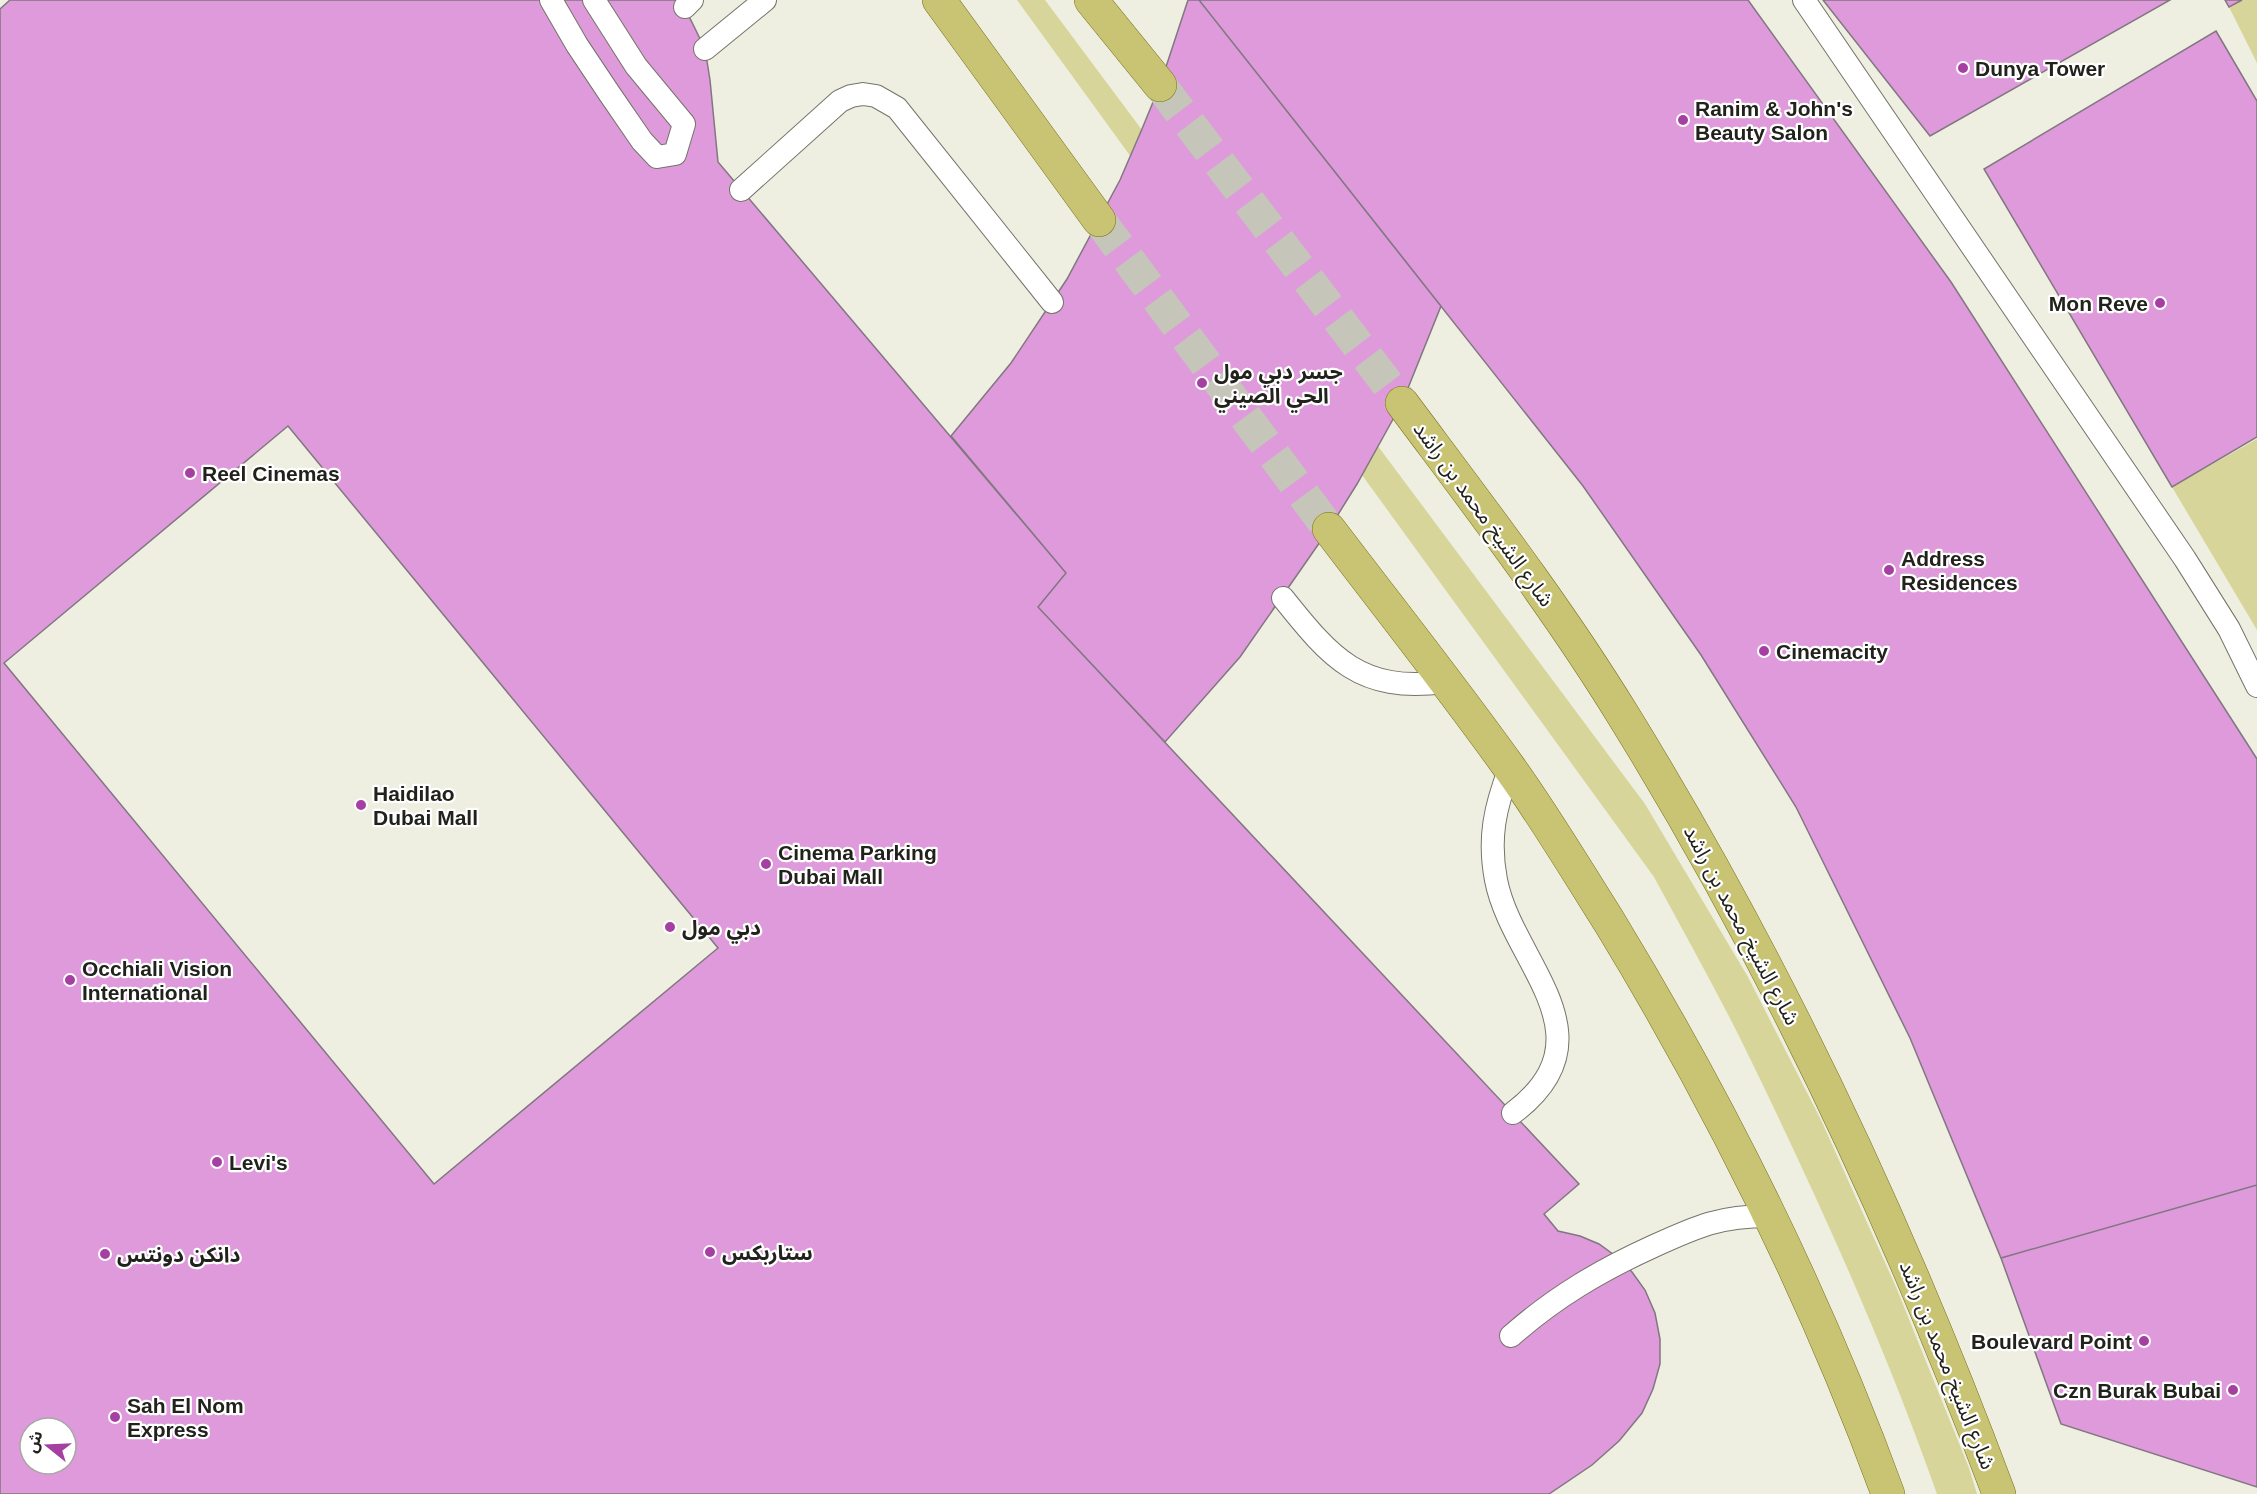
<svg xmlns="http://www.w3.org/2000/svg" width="2257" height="1494" viewBox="0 0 2257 1494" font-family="Arial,'Noto Sans Arabic',sans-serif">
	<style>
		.green { fill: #d7d59a }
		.building { fill: #de9ada; stroke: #817780; stroke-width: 1.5; fill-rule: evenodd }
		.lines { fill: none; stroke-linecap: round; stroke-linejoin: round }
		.primary-tunnel { stroke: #c5c5ba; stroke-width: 33; stroke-dasharray: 33 16; stroke-linecap: butt }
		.lane-casing { stroke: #757469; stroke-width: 24 }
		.primary-casing { stroke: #77721a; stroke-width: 34 }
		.lane { stroke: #fff; stroke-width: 22 }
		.primary { stroke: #c9c474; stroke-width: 33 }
		.poi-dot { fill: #a53fa2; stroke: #fff; stroke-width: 2 }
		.labels { text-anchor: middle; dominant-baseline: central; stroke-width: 4.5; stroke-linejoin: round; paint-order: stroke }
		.poi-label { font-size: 21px; font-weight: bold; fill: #22221d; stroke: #fff; text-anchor: start }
		.street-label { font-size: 21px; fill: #22221d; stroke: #fff }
	</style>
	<rect width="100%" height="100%" fill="#eeeee1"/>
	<path class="green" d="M1017 0H1045L1645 804 1748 977 1821 1120 1896 1287 1969 1468 1977 1494H1937C1882 1338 1813 1187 1740 1038 1713 984 1683 931 1654 877Z
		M2242 0H2257V63L2229 7Z
		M2257 439V630L2172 487Z"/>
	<path class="building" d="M10 0H681L705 49 710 80 718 162 1066 573 1038 607 1579 1184 1544 1214 1558 1231 1580 1236 1599 1244 1617 1257 1632 1272 1645 1290 1655 1313 1660 1339V1364L1653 1389 1642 1413 1619 1441 1592 1465 1549 1494H0V9ZM30 1428H66V1464H30Z
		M1188 0H1199L1441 306 1402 403 1357 484 1329 529 1240 657 1165 742 1038 607 1066 573 951 436 1011 363 1067 279 1120 180 1142 129 1160 85Z
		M1199 0H1748L1951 282 2257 759V1185L2001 1258 1910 1038 1796 807 1701 655 1583 486Z
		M1823 0H2170L1930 136Z
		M2225 0H2242L2229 7Z
		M2216 31 2257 101V437L2172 487 1984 169Z
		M288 426 718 948 434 1184 4 663Z
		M2257 1185V1487L2061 1424 2001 1258Z"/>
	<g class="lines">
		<path class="primary-tunnel" d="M1160 85 1402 403
			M1099 220 1329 529"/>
		<defs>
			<path id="lane" d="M551 0 577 45 609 93 642 141 657 157 675 154 684 124 636 66 594 0
				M1804 0 2185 559 2229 629 2257 686
				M685 7 692 0
				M705 49 765 0
				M741 190 840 101 851 96 863 94 876 96 897 108 1052 302
				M1283 598C1331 658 1360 693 1444 682
				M1510 768C1495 807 1488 838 1496 880 1512 963 1615 1036 1513 1113
				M1511 1336C1555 1297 1601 1270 1654 1246 1698 1226 1720 1216 1769 1216"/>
			<path id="primary" d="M939 0 1099 220
				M1091 0 1160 85
				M1402 403C1478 505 1556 606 1623 715 1775 961 1898 1223 1999 1494
				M1329 529C1389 608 1451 686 1509 767 1545 817 1577 871 1610 923 1720 1104 1815 1295 1888 1494"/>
		</defs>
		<use href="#lane" class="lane-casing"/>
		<use href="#primary" class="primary-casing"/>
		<use href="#lane" class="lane"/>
		<use href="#primary" class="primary"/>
	</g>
	<g class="poi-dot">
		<circle cx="1963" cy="68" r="6"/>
		<circle cx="1683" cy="120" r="6"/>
		<circle cx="2160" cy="303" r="6"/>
		<circle cx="1202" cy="383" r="6"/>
		<circle cx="190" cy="473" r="6"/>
		<circle cx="1889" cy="570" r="6"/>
		<circle cx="1764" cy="651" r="6"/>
		<circle cx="361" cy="805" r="6"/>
		<circle cx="766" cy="864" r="6"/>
		<circle cx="670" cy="927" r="6"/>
		<circle cx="70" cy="980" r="6"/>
		<circle cx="217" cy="1162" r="6"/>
		<circle cx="710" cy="1252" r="6"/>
		<circle cx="105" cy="1254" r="6"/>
		<circle cx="2144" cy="1341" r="6"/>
		<circle cx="2233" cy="1390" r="6"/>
		<circle cx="115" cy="1417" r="6"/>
	</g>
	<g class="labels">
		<g class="poi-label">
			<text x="1975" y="68">Dunya Tower</text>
			<text x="1695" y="108">Ranim &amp; John's<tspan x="1695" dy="24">Beauty Salon</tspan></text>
			<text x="2148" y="303" text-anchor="end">Mon Reve</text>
			<text x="1214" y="371">جسر دبي مول<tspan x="1214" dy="24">الحي الصيني</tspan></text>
			<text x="202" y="473">Reel Cinemas</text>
			<text x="1901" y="558">Address<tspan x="1901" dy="24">Residences</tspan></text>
			<text x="1776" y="651">Cinemacity</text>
			<text x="373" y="793">Haidilao<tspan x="373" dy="24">Dubai Mall</tspan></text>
			<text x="778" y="852">Cinema Parking<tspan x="778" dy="24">Dubai Mall</tspan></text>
			<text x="682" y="927">دبي مول</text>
			<text x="82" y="968">Occhiali Vision<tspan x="82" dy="24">International</tspan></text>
			<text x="229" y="1162">Levi's</text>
			<text x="722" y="1252">ستاربكس</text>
			<text x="117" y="1254">دانكن دونتس</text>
			<text x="2132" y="1341" text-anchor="end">Boulevard Point</text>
			<text x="2221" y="1390" text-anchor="end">Czn Burak Bubai</text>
			<text x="127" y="1405">Sah El Nom<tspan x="127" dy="24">Express</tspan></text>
		</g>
		<g class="street-label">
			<text transform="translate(1484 514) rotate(54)">شارع الشيخ محمد بن راشد</text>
			<text transform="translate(1742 925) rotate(62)">شارع الشيخ محمد بن راشد</text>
			<text transform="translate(1948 1365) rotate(68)">شارع الشيخ محمد بن راشد</text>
		</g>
	</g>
	<g transform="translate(48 1446) rotate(288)"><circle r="28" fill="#ffffff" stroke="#a7a7a5" stroke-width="1.5"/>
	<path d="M0-4.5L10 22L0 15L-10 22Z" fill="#a53fa2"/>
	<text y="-9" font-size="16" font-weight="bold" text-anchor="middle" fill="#22221d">ش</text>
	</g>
</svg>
